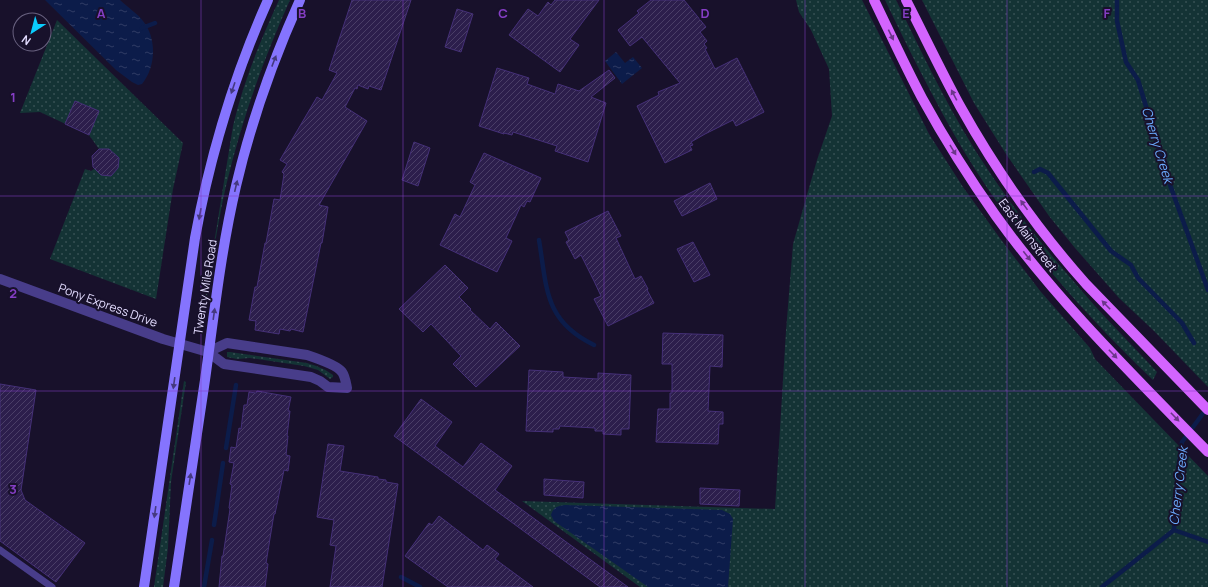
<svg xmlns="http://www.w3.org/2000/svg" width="1208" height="587" viewBox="0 0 1208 587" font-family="Manrope,sans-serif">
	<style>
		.grass { fill: url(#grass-dots) }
		.water { fill: url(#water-ripples) }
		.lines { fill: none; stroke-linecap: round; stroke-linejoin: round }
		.stream { stroke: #0c1c4a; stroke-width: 4.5 }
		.building { fill: url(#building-hatch); stroke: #453078 }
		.service { stroke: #483d8a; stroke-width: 7 }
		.minor { stroke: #483d8a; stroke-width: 10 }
		.tertiary { stroke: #483d8a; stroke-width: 10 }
		.secondary { stroke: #8574fe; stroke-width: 10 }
		.primary { stroke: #d364fe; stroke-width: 10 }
		.oneway { fill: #6c368a }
		.oneway2 { fill: #44397f }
		.grid { fill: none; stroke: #853ec5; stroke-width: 1; stroke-opacity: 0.55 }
		.labels { text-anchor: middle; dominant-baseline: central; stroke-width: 4; stroke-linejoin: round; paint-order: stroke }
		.street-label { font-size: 12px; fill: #e3dcff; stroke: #18112b }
		.water-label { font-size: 13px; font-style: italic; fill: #6babfe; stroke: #18112b }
		.grid-label { font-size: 13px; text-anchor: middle; font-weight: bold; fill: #853ec5; stroke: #18112b; stroke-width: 4; stroke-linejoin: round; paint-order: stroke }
	</style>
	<defs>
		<pattern id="grass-dots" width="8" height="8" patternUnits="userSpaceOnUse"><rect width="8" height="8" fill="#143335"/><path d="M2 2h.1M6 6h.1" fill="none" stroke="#365053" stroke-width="1.8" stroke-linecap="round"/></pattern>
		<pattern id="water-ripples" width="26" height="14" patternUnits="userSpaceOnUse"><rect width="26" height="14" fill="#0c1c4a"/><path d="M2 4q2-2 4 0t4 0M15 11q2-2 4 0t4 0" fill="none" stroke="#2f3c65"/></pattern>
		<pattern id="building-hatch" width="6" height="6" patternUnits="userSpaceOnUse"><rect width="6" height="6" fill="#2c1e4c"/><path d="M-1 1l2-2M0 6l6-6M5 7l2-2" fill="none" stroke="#4a3e67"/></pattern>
	</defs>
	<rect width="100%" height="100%" fill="#18112b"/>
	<path class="grass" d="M279 0H290C263 60 241 122 226 186 217 225 212 264 206 303L205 305H204L233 126C243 83 260 41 279 0Z
		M796 0H862L929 134 963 187 1002 241 1041 292 1090 348 1095 359 1208 476V587H640L522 501 775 509 786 331 793 244 817 160 832 116 829 69 811 30 799 12Z
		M885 0H896C921 51 945 102 975 150 1005 197 1038 241 1075 283 1101 314 1130 343 1157 372L1153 380C1081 311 1013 234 962 148 934 100 909 50 885 0Z
		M922 0H1208V387L1154 331 1119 298 1075 248 1049 216 1006 154 974 103Z
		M57 20 183 143 173 189 156 299 50 259 85 169 91 171 94 169 92 156 99 149 89 135 40 112 20 113Z
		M227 352H230L307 363C317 366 325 369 333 375V377L330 379 318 370 304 366 250 358 237 359 227 357Z
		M184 381 186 382 171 482 168 548 163 587H154Z"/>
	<path class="water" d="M45 0H120C127 7 137 13 143 21 157 38 156 67 142 84L138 85 132 82 116 70Z
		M616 52 625 63 633 57 642 68 622 84 605 61Z
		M565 505 722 510 730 514 733 519 728 587H648L554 521 551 515C553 507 558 506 565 505Z"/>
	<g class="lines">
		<path class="stream" d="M1117 0V21L1126 62 1138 80 1169 182 1208 290
			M142 28 155 23
			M1034 172 1040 169 1048 173 1111 251 1131 265 1138 278 1182 323 1194 343
			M539 240C547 288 544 321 594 345
			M226 448 236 385
			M214 525 223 463
			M1174 530 1208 542
			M401 577 420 587
			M204 587 212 540
			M1102 587 1174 530 1178 470 1182 442 1207 408"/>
	</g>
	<path class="building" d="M352 0H411L381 90 369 86 368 89 358 85 357 89 355 88 345 107 367 121 319 205 328 207 322 243H321L303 332 291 329 290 331 280 329 279 334 255 330 256 321 249 320 255 287H257L265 243H266L274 199 280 200 284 174 282 172 287 164 280 160 317 97 322 100 337 73 329 70Z
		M555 0H599L570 39 579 45 560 72 509 35 528 9 538 16 548 2 551 5Z
		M651 0H684L706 27 700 32 707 41 704 44 707 48 705 49 715 69 737 58 764 112 736 126 733 120 705 134 691 142 693 145 690 146 692 150 665 163 637 106 659 95 658 92 680 83 642 37 630 46 618 30 639 13 637 11Z
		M457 9 473 14 461 52 445 47Z
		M497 68 529 78 527 84 555 94 558 84 579 91 609 70 615 78 591 97 606 103 588 162 555 151 557 146 513 132 512 135 504 133V134L479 126Z
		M75 101 99 111 89 135 65 124Z
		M414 142 430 148 418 186 402 180Z
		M99 149H109L119 158 118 168 111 176 101 175 93 167 92 156Z
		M484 153 541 178 530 202 527 201 524 207 521 205 506 238 512 241 497 272 440 245 455 214 460 217 475 185 470 182Z
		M710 183 717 199 682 216 674 201Z
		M608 211 621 236 616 238 635 279 641 276 648 289 647 290 654 303 608 326 594 299 601 296 594 281 581 255 575 259 566 242 569 240 565 232Z
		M693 242 710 275 694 282 677 249Z
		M445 265 468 288 459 297 471 309 470 310 490 329 496 322 520 346 476 387 453 364 461 356 431 324 423 332 399 309Z
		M663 333 723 335 722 367 710 366 708 411 723 412V424H719L718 444 656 442 658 409H670V393H672V364H662Z
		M529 370 563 372V377L598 379V373L631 375 629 429H621V435L603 434V431H595V428L560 426 559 429H553V432L526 431Z
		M0 384 36 390 21 490 25 500 85 543 56 582 0 541Z
		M257 391 291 397 288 411H290L287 436H288L286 455 290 456 288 471 284 470 275 514H274L266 563 268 564 265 587H219L222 556H223L230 509 229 508 232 485 230 484 234 463 229 462 231 447 236 448 239 428 241 429 244 405H247L249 392 256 393Z
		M421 399 452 422 435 446 463 467 481 443 512 466 495 490 628 587H600L394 436Z
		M328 444 344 446 340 471 378 477V479L386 480V482L398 484 382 587H330L336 546 330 545 334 520 317 517Z
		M544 479 584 482 583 498 544 495Z
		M700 488 740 490 739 506 700 504Z
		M439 516 483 550 487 545 499 554 495 559 533 587H448L405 556 429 523 432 525Z"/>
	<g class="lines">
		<path class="service" d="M0 550 52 587"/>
		<path class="minor" d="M227 343 307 355C316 358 337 365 342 372 345 376 346 383 347 388L328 387 320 381 311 377 224 364 208 352Z"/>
		<path class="tertiary" d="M0 279 163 339 208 352"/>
		<path class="secondary" d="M144 587 195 238C210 156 234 76 268 0
			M174 587C184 518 195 449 205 380 214 315 221 250 236 186 251 122 273 60 300 0"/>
		<path class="primary" d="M874 0C890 33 905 66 922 98 944 138 969 178 996 216 1058 302 1134 376 1208 452
			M906 0C924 35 941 71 960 106 995 169 1038 230 1086 284L1208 410"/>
	</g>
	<defs><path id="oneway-solid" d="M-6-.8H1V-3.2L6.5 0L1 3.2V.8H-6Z"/></defs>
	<g class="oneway">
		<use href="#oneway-solid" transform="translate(891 35) rotate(64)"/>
		<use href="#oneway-solid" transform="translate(954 95) rotate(-118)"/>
		<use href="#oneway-solid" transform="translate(953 150) rotate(59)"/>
		<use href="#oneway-solid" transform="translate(1024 205) rotate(-126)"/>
		<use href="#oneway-solid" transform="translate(1027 256) rotate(52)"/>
		<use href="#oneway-solid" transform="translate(1106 305) rotate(-134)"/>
		<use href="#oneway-solid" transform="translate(1113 354) rotate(46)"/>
		<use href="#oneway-solid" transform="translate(1175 417) rotate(46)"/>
	</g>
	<g class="oneway2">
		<use href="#oneway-solid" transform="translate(274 61) rotate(-69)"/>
		<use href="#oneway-solid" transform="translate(233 88) rotate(109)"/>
		<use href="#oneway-solid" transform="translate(236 186) rotate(-77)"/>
		<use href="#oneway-solid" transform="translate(200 214) rotate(100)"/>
		<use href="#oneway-solid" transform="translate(214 314) rotate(-82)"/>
		<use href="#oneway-solid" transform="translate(174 383) rotate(98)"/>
		<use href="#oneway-solid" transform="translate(190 479) rotate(-81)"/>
		<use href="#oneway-solid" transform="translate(155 512) rotate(98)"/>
	</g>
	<path class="grid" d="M201 0V587M403 0V587M604 0V587M805 0V587M1007 0V587M0 196H1208M0 391H1208"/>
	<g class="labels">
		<g class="street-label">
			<text transform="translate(1028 235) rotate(53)">East Mainstreet</text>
			<text transform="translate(205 287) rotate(-81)">Twenty Mile Road</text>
			<text transform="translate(108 305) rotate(20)">Pony Express Drive</text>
		</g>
		<g class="water-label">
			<text transform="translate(1158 145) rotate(73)">Cherry Creek</text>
			<text transform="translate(1178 486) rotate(-83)">Cherry Creek</text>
		</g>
	</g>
	<g class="grid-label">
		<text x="101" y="18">A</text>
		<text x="302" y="18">B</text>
		<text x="503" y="18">C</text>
		<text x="705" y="18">D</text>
		<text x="906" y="18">E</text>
		<text x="1107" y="18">F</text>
		<text x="13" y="102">1</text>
		<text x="13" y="298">2</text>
		<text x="13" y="494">3</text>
	</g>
	<g transform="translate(32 32) rotate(216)"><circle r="19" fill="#18112b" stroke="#696280"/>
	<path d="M0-3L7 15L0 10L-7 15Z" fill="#0accfd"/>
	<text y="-6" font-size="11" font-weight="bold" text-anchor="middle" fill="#e3dcff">N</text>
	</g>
</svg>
